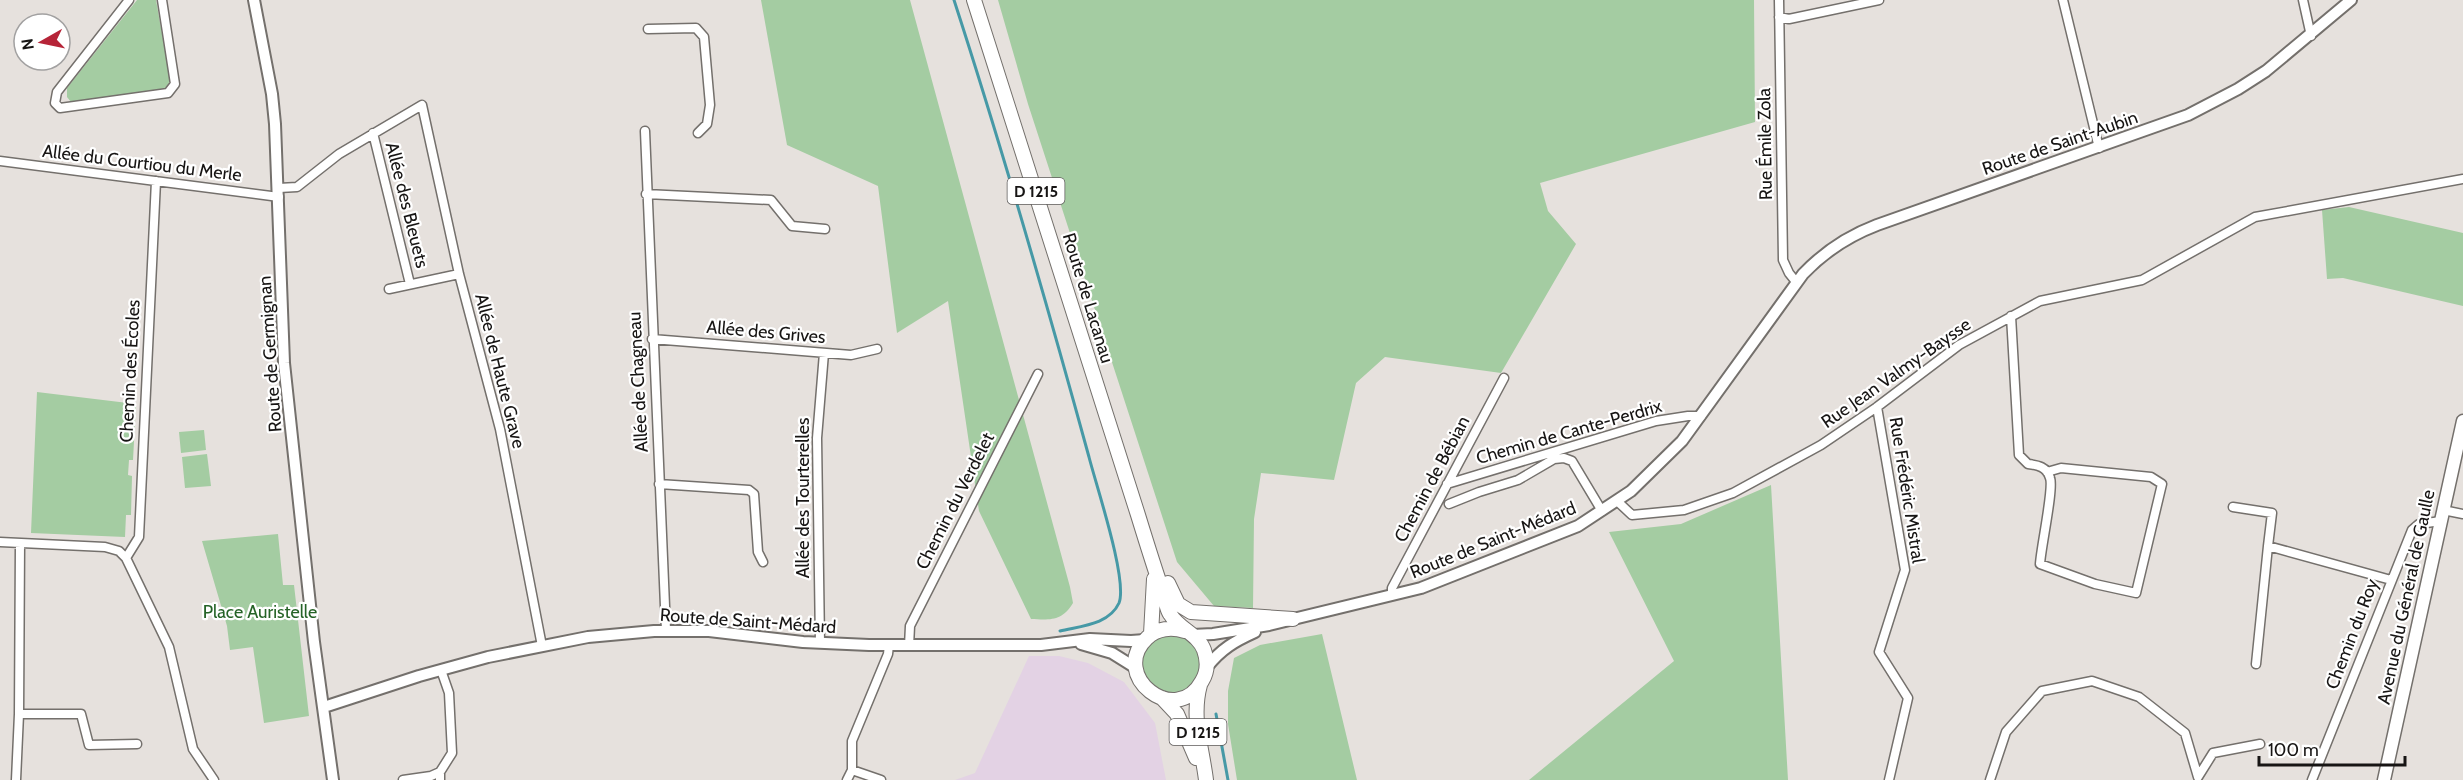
<svg xmlns="http://www.w3.org/2000/svg" width="2463" height="780" viewBox="0 0 2463 780" font-family="Cabin,sans-serif">
	<style>
		.industrial { fill: #e3d2e4 }
		.green { fill: #a4cca2 }
		.lines { fill: none; stroke-linecap: round; stroke-linejoin: round }
		.stream { stroke: #4699a6; stroke-width: 3 }
		.minor-casing { stroke: #74706c; stroke-width: 11 }
		.tertiary-casing { stroke: #74706c; stroke-width: 14 }
		.secondary-casing { stroke: #74706c; stroke-width: 15 }
		.primary-casing { stroke: #74706c; stroke-width: 16 }
		.minor { stroke: #fff; stroke-width: 8 }
		.tertiary { stroke: #fff; stroke-width: 10 }
		.secondary { stroke: #fff; stroke-width: 12 }
		.primary { stroke: #fff; stroke-width: 14 }
		.labels { text-anchor: middle; dominant-baseline: central; stroke-width: 4.5; stroke-linejoin: round; paint-order: stroke }
		.shield { fill: #fff; stroke: #5d5b5a; stroke-width: 1.5 }
		.shield-label { font-size: 16px; font-weight: bold; fill: #171514 }
		.street-label { font-size: 18px; fill: #171514; stroke: #fff }
		.park-label { font-size: 18px; fill: #266327; stroke: #fff }
	</style>
	<rect width="100%" height="100%" fill="#e6e1dd"/>
	<path class="industrial" d="M1029 656H1059L1088 663 1124 682 1155 723 1166 780H955L975 773Z"/>
	<path class="green" d="M137 0H156L170 79 168 86 162 90 71 102 67 97V88Z
		M761 0H910L1070 587 1073 603C1062 621 1051 620 1031 619L979 511 948 301 897 333 878 186 787 145Z
		M998 0H1754L1755 122 1540 183 1548 211 1576 244 1501 373 1385 357 1356 383 1334 480 1261 473 1254 519 1253 608 1214 606 1177 562 1028 104Z
		M2349 207 2463 233V306L2343 278 2327 279 2322 210Z
		M37 392 136 404 133 460H129L128 475 132 476 131 515H126L125 537 31 533Z
		M204 430 206 450 181 453 179 432Z
		M207 454 211 486 185 488 182 457Z
		M1771 485 1788 780H1529L1674 661 1609 532 1681 524Z
		M278 534 283 585H294L309 716 264 723 253 647 230 650 227 626 202 541Z
		M1322 634 1357 780H1237L1228 724V691L1234 658 1260 645Z
		M1142 664a29 29 0 1 1 58 0a29 29 0 1 1-58 0Z"/>
	<g class="lines">
		<path class="stream" d="M954 0C1003 151 1047 304 1089 457 1096 485 1128 580 1119 603 1109 625 1080 626 1060 631
			M1216 714 1228 780"/>
		<defs>
			<path id="minor" d="M129 0 57 92 55 103 60 108 168 93 175 84 162 0
				M1779 0 1783 260 1789 273 1797 283
				M2063 0 2099 148
				M2303 0 2311 36
				M1779 17 1789 19 1879 0
				M648 29 696 28 704 37 710 105 707 124 698 133
				M645 131 666 630
				M373 133 410 284
				M0 161 279 197
				M279 188 297 187 339 154 422 105 459 274 500 429 542 646
				M646 194 771 200 792 226 825 229
				M389 289 459 274
				M2011 316 2019 455 2028 464C2038 465 2047 467 2050 478 2054 488 2041 547 2040 564L2095 584 2136 593 2162 484 2151 477 2061 468 2047 472
				M652 339 851 355 877 349
				M1877 407 1905 570 1879 652 1908 698 1889 780
				M659 484 749 490 754 494 758 552 763 562
				M1447 484 1656 421 1688 416H1701
				M1617 501 1632 515 1684 510 1733 493 1821 445 1877 407 1959 345 2040 301 2142 280 2255 217 2463 179
				M1449 504 1479 492 1518 480 1554 459 1564 458 1572 461 1602 511
				M2233 507 2272 513 2268 546
				M2443 510 2463 514
				M0 542 105 547 119 551 126 558 169 647 193 749 214 780
				M126 558 139 537 156 181
				M1392 595V588L1504 378
				M820 643 817 438 824 353
				M909 646 910 626 1038 374
				M2256 664 2268 546 2391 580
				M19 714H81L89 745 137 744
				M852 770 881 780
				M16 780 19 714 20 543
				M403 780 431 776 440 772
				M440 780V772L452 753 449 693 441 670
				M847 780 852 770V741L888 654 889 645
				M1990 780 2006 732 2042 691 2092 681 2139 697 2185 733 2198 777 2213 753 2260 744
				M2312 780 2412 530 2419 524 2441 521"/>
			<path id="tertiary" d="M254 0 272 94 275 124 284 363 314 642 333 780
				M1192 635 1213 634 1269 625 1421 588 1578 526 1631 491 1682 441 1803 274C1824 252 1848 236 1877 225L2188 115 2238 89 2266 71 2351 0
				M1081 644 1112 653 1136 668
				M1207 667C1221 649 1235 641 1255 632
				M324 707 419 676 488 657 588 637 654 631H709L803 642 869 645H1041L1090 639 1131 641 1145 640"/>
			<path id="secondary" d="M2384 780 2463 421"/>
			<path id="primary" d="M974 0 1138 515C1146 541 1154 567 1163 593 1166 600 1166 608 1170 614 1179 629 1198 634 1204 650 1208 661 1208 671 1202 681 1176 729 1108 675 1147 638 1157 628 1172 627 1185 631
				M1168 583 1178 604 1191 612 1293 619
				M1151 634 1154 579
				M1200 685C1191 718 1202 747 1206 780
				M1162 698 1177 714 1196 758"/>
		</defs>
		<use href="#minor" class="minor-casing"/>
		<use href="#tertiary" class="tertiary-casing"/>
		<use href="#secondary" class="secondary-casing"/>
		<use href="#primary" class="primary-casing"/>
		<use href="#minor" class="minor"/>
		<use href="#tertiary" class="tertiary"/>
		<use href="#secondary" class="secondary"/>
		<use href="#primary" class="primary"/>
	</g>
	<g class="labels">
		<g class="shield">
			<rect x="1007.5" y="178" width="57" height="26" rx="4.5"/>
			<rect x="1169.5" y="719" width="57" height="26" rx="4.5"/>
		</g>
		<g class="shield-label">
			<text x="1036" y="191">D 1215</text>
			<text x="1198" y="732">D 1215</text>
		</g>
		<g class="street-label">
			<text transform="translate(2060 143) rotate(-19)">Route de Saint-Aubin</text>
			<text transform="translate(1765 144) rotate(-91)">Rue Émile Zola</text>
			<text transform="translate(142 163) rotate(7)">Allée du Courtiou du Merle</text>
			<text transform="translate(407 205) rotate(76)">Allée des Bleuets</text>
			<text transform="translate(1088 298) rotate(73)">Route de Lacanau</text>
			<text transform="translate(766 332) rotate(5)">Allée des Grives</text>
			<text transform="translate(270 354) rotate(-94)">Route de Germignan</text>
			<text transform="translate(130 371) rotate(-87)">Chemin des Écoles</text>
			<text transform="translate(500 371) rotate(76)">Allée de Haute Grave</text>
			<text transform="translate(1896 373) rotate(-35)">Rue Jean Valmy-Baysse</text>
			<text transform="translate(638 382) rotate(-93)">Allée de Chagneau</text>
			<text transform="translate(1569 432) rotate(-16)">Chemin de Cante-Perdrix</text>
			<text transform="translate(1432 479) rotate(-62)">Chemin de Bébian</text>
			<text transform="translate(1907 490) rotate(81)">Rue Frédéric Mistral</text>
			<text transform="translate(803 498) rotate(-90)">Allée des Tourterelles</text>
			<text transform="translate(955 501) rotate(-63)">Chemin du Verdelet</text>
			<text transform="translate(1493 540) rotate(-22)">Route de Saint-Médard</text>
			<text transform="translate(2406 597) rotate(-78)">Avenue du Général de Gaulle</text>
			<text transform="translate(748 621) rotate(4)">Route de Saint-Médard</text>
			<text transform="translate(2352 634) rotate(-69)">Chemin du Roy</text>
		</g>
		<g class="park-label">
			<text x="260" y="612">Place Auristelle</text>
		</g>
	</g>
	<g transform="translate(42 42) rotate(261)"><circle r="28" fill="#ffffff" stroke="#a2a1a1" stroke-width="1.5"/>
	<path d="M0-4.5L10 22L0 15L-10 22Z" fill="#b62438"/>
	<text y="-9" font-size="16" font-weight="bold" text-anchor="middle" fill="#171514">N</text>
	</g>
	<path d="M2259 756v9h146v-9" fill="none" stroke="#171514" stroke-width="3"/>
	<text x="2268" y="756" font-size="18" fill="#171514" stroke="#ffffff" stroke-width="4.5" paint-order="stroke">100 m</text>
</svg>
